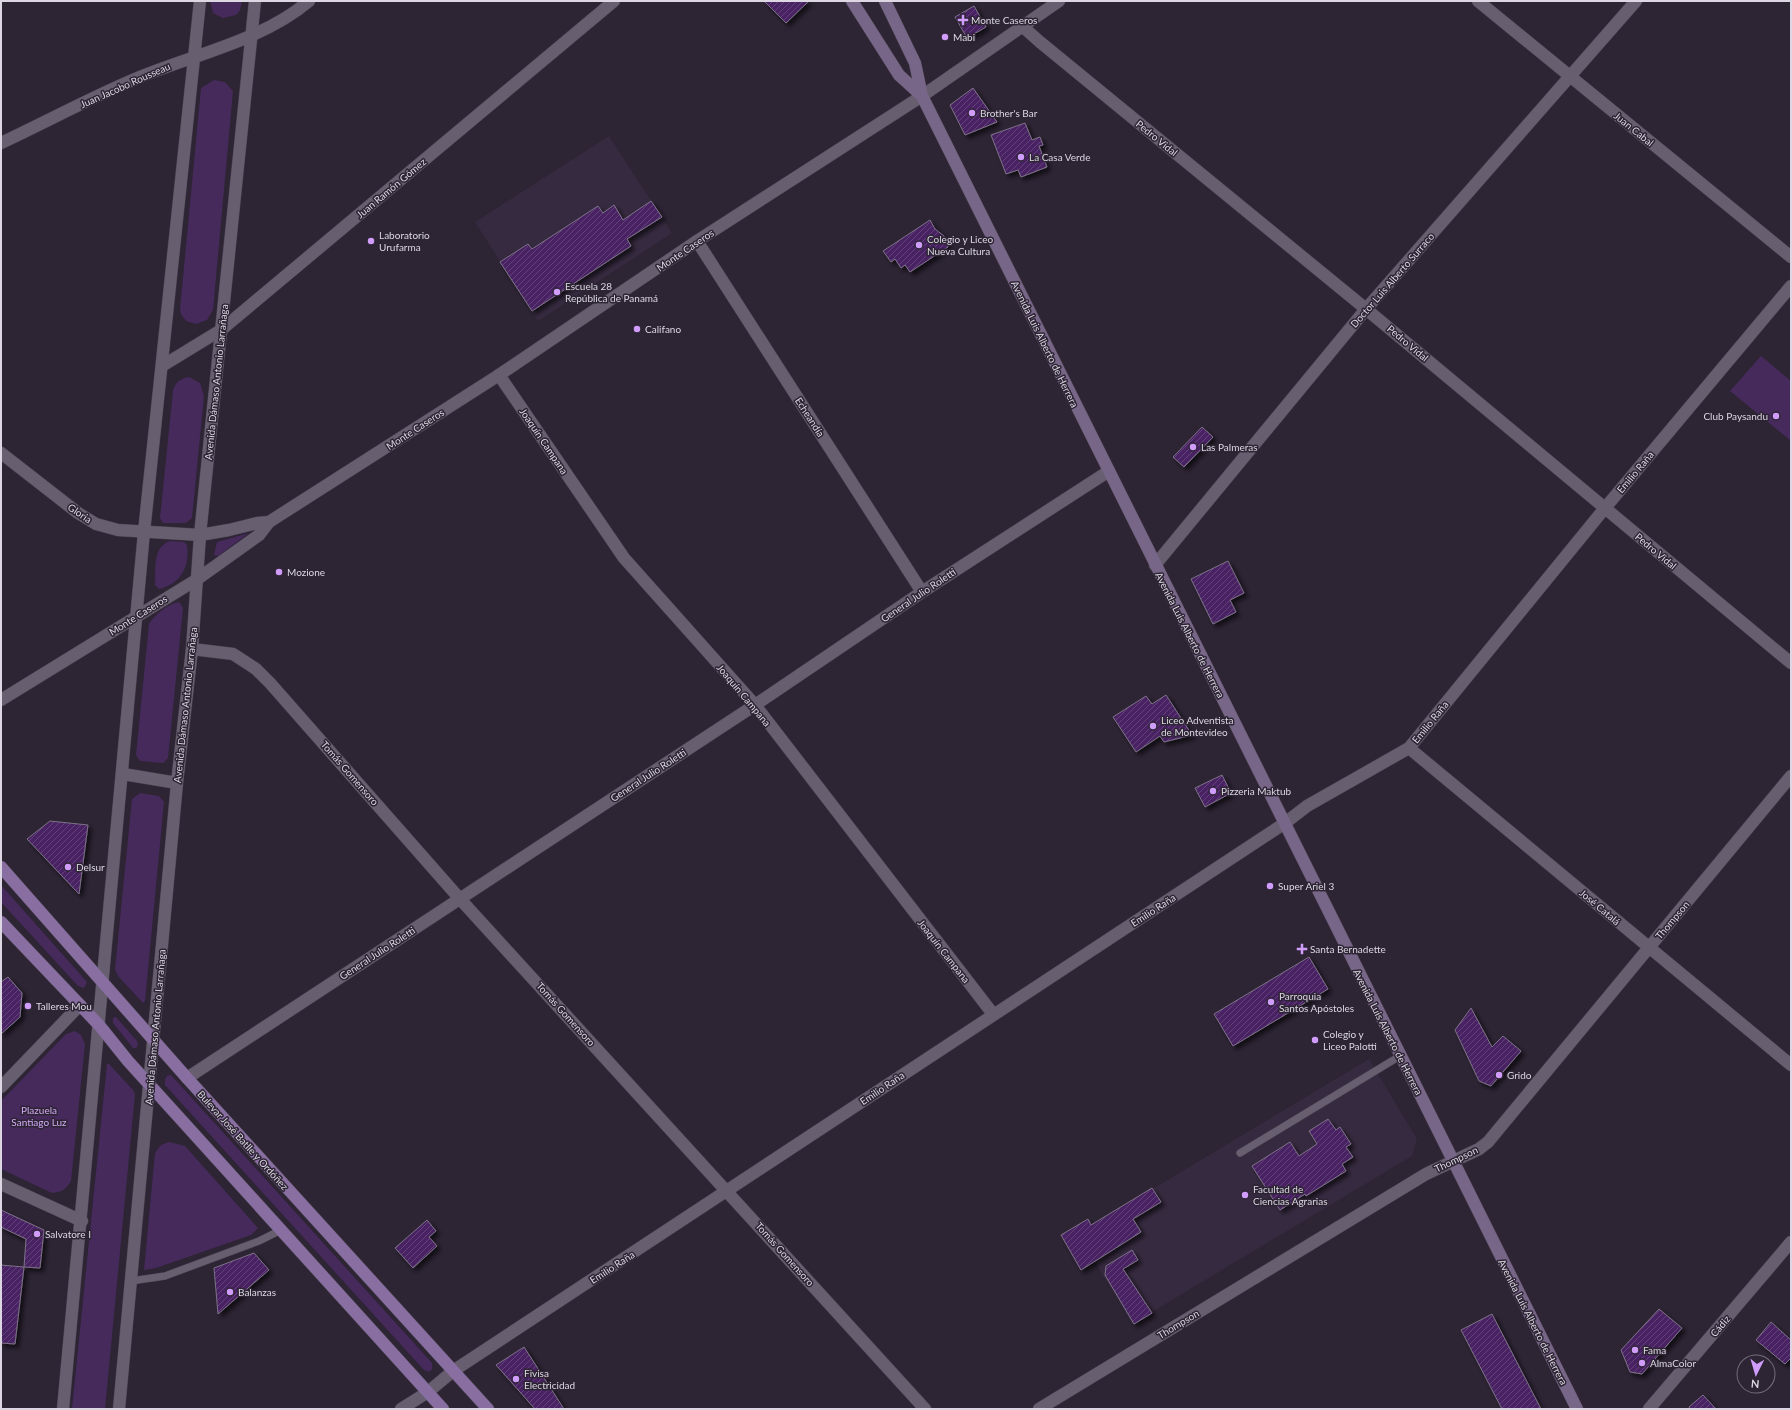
<svg xmlns="http://www.w3.org/2000/svg" width="1792" height="1410" viewBox="0 0 1792 1410" font-family="Lato,sans-serif">
	<style>
		.built { fill: #362a40 }
		.green { fill: #462a5b }
		.building { fill: url(#building-hatch); stroke: #7c7286; filter: url(#shadow) }
		.lines { fill: none; stroke-linecap: round; stroke-linejoin: round }
		.service-casing { stroke: #49424f; stroke-width: 8 }
		.minor-casing { stroke: #49424f; stroke-width: 13 }
		.tertiary-casing { stroke: #49424f; stroke-width: 13 }
		.secondary-casing { stroke: #49424f; stroke-width: 13 }
		.primary-casing { stroke: #49424f; stroke-width: 13 }
		.service { stroke: #675e70; stroke-width: 7 }
		.minor { stroke: #675e70; stroke-width: 12 }
		.tertiary { stroke: #675e70; stroke-width: 12 }
		.secondary { stroke: #786688; stroke-width: 12 }
		.primary { stroke: #896fa1; stroke-width: 12 }
		.poi-dot { fill: #d19dfd; stroke: #2d2434; stroke-width: 1.5 }
		.labels { text-anchor: middle; dominant-baseline: central; stroke-width: 3; stroke-linejoin: round; paint-order: stroke }
		.poi-label { font-size: 10px; fill: #dcd7e2; stroke: #2d2434; text-anchor: start }
		.street-label { font-size: 10px; fill: #dcd7e2; stroke: #2d2434 }
		.park-label { font-size: 10px; fill: #d4aaf7; stroke: #2d2434 }
	</style>
	<defs>
		<pattern id="building-hatch" width="6" height="6" patternUnits="userSpaceOnUse"><rect width="6" height="6" fill="#492364"/><path d="M-1 1l2-2M0 6l6-6M5 7l2-2" fill="none" stroke="#63427a"/></pattern>
		<filter id="shadow"><feDropShadow dx="3.5" dy="3.5" stdDeviation="2" flood-color="#0009"/></filter>
	</defs>
	<rect width="100%" height="100%" fill="#2d2434"/>
	<path class="built" d="M609 136 672 233 538 321 475 222Z
		M1369 1059 1417 1139 1412 1156 1132 1324 1078 1234Z"/>
	<path class="green" d="M210 1H242L240 10 236 15 223 18 213 13Z
		M214 80 225 82 233 91 213 310 207 320 196 324 186 321 181 314 180 309 201 88Z
		M1761 356 1791 381V441L1730 391Z
		M189 377 200 383 204 396 192 518 186 523H163L160 518 173 391C175 382 180 379 189 377Z
		M249 533 218 556 214 555 217 542Z
		M170 541 184 542 187 545C190 566 181 584 159 589L155 585C156 570 152 547 170 541Z
		M179 602 183 608 168 758 163 763 140 761 136 755 149 624C155 614 168 604 179 602Z
		M140 793 159 796 164 802 145 1001 143 1003 118 976 115 969 132 799Z
		M1 885 87 982 84 988 78 986 1 902Z
		M116 1017 137 1041 138 1045 136 1048H133L113 1023V1018Z
		M75 1031 81 1035 85 1044 71 1181C66 1190 61 1192 52 1193L1 1169V1101L66 1034Z
		M107 1064H109L133 1090 135 1094 105 1409H72Z
		M171 1075 432 1363V1369L429 1372 424 1370 165 1085V1079L167 1076Z
		M169 1142 185 1146 258 1228 251 1235 156 1268 144 1270 155 1153 161 1145Z"/>
	<path class="building" d="M764 1H809L786 23Z
		M974 6 986 27 967 38 955 17Z
		M973 88 997 122 965 135 950 105Z
		M1025 123 1032 140 1040 137 1043 145 1039 146 1047 167 1021 177 1018 170 1006 174 991 135Z
		M651 201 662 217 627 239 631 246 532 311 500 262 528 244 532 249 598 206 603 213 614 205 623 220Z
		M930 220 935 229 944 236 948 247 910 272 905 265 901 268 895 259 891 262 883 251Z
		M1202 427 1213 437 1184 467 1173 457Z
		M1228 561 1244 593 1230 600 1236 612 1213 624 1191 579Z
		M1166 695 1192 735 1164 742 1160 736 1136 752 1113 717 1146 696 1152 704Z
		M1222 775 1231 793 1205 807 1195 788Z
		M50 821 88 825 79 894 27 839Z
		M1309 957 1328 989 1233 1046 1214 1014Z
		M8 977 22 993 20 1017 1 1034V982Z
		M1471 1008 1492 1047 1503 1036 1521 1051 1491 1086 1479 1081 1455 1030Z
		M1328 1119 1336 1130 1340 1127 1351 1144 1346 1147 1353 1157 1342 1164 1346 1171 1306 1196 1305 1194 1280 1210 1252 1166 1290 1142 1299 1156 1317 1144 1309 1131Z
		M1152 1188 1161 1202 1133 1219 1141 1232 1081 1270 1061 1235 1088 1219 1091 1225Z
		M1 1210 44 1230 40 1268 24 1267 26 1239 1 1227Z
		M427 1220 436 1231 429 1237 437 1246 413 1268 395 1248Z
		M1132 1250 1138 1260 1123 1269 1152 1313 1134 1324 1105 1275 1106 1266Z
		M254 1253 269 1270 218 1314 214 1268Z
		M1 1265 24 1267 15 1344 1 1343Z
		M1659 1309 1682 1328 1642 1374 1630 1372 1621 1350Z
		M1492 1314 1541 1409H1502L1461 1330Z
		M1771 1322 1791 1340V1358L1785 1364 1756 1340Z
		M524 1347 564 1409H535L496 1365Z
		M1703 1395 1716 1409H1690L1689 1407Z"/>
	<g class="lines">
		<defs>
			<path id="service" d="M1240 1153 1400 1056
				M131 1281 165 1276 259 1241 281 1230"/>
			<path id="minor" d="M1478 1 1791 257
				M1022 26 1040 42 1366 309 1791 663
				M697 241 922 592
				M162 366 221 330 614 1
				M499 375 624 558 755 705 993 1014
				M1155 565 1366 309 1636 1
				M192 649 233 654 256 669 270 683 460 899 925 1409
				M1409 748 1791 1065
				M187 1078 755 705 922 592 1109 471
				M1 1087 80 1005
				M1 1184 82 1221
				M401 1409 428 1392 453 1371 1285 823 1307 806 1409 748 1605 508 1791 286
				M1039 1409 1426 1174 1479 1149 1488 1142 1791 776
				M1649 1409 1791 1242"/>
			<path id="tertiary" d="M1 143C46 122 90 98 135 79 192 55 262 41 309 1
				M1 453 78 513 96 524 118 530 200 535 229 530 257 523 269 522
				M1 700 196 580 259 535 269 522 499 375 697 241 922 96 1059 1
				M123 774 177 783
				M63 1409 144 532 200 1
				M119 1409 177 783 192 649 200 535 255 1"/>
			<path id="secondary" d="M852 1 899 75 922 96
				M885 1 915 63 922 96 1577 1409"/>
			<path id="primary" d="M1 867 187 1078 488 1409
				M1 922 99 1025 128 1061 443 1409"/>
		</defs>
		<use href="#service" class="service-casing"/>
		<use href="#minor" class="minor-casing"/>
		<use href="#tertiary" class="tertiary-casing"/>
		<use href="#secondary" class="secondary-casing"/>
		<use href="#primary" class="primary-casing"/>
		<use href="#service" class="service"/>
		<use href="#minor" class="minor"/>
		<use href="#tertiary" class="tertiary"/>
		<use href="#secondary" class="secondary"/>
		<use href="#primary" class="primary"/>
	</g>
	<g class="poi-dot">
		<path d="M961 14h4v4h4v4h-4v4h-4v-4h-4v-4h4z"/>
		<circle cx="945" cy="37" r="4"/>
		<circle cx="972" cy="113" r="4"/>
		<circle cx="1021" cy="157" r="4"/>
		<circle cx="371" cy="241" r="4"/>
		<circle cx="919" cy="245" r="4"/>
		<circle cx="557" cy="292" r="4"/>
		<circle cx="637" cy="329" r="4"/>
		<circle cx="1776" cy="416" r="4"/>
		<circle cx="1193" cy="447" r="4"/>
		<circle cx="279" cy="572" r="4"/>
		<circle cx="1153" cy="726" r="4"/>
		<circle cx="1213" cy="791" r="4"/>
		<circle cx="68" cy="867" r="4"/>
		<circle cx="1270" cy="886" r="4"/>
		<path d="M1300 943h4v4h4v4h-4v4h-4v-4h-4v-4h4z"/>
		<circle cx="1271" cy="1002" r="4"/>
		<circle cx="28" cy="1006" r="4"/>
		<circle cx="1315" cy="1040" r="4"/>
		<circle cx="1499" cy="1075" r="4"/>
		<circle cx="1245" cy="1195" r="4"/>
		<circle cx="37" cy="1234" r="4"/>
		<circle cx="230" cy="1292" r="4"/>
		<circle cx="1635" cy="1350" r="4"/>
		<circle cx="1642" cy="1363" r="4"/>
		<circle cx="516" cy="1379" r="4"/>
	</g>
	<g class="labels">
		<g class="poi-label">
			<text x="971" y="20">Monte Caseros</text>
			<text x="953" y="37">Mabi</text>
			<text x="980" y="113">Brother's Bar</text>
			<text x="1029" y="157">La Casa Verde</text>
			<text x="379" y="235">Laboratorio<tspan x="379" dy="12">Urufarma</tspan></text>
			<text x="927" y="239">Colegio y Liceo<tspan x="927" dy="12">Nueva Cultura</tspan></text>
			<text x="565" y="286">Escuela 28<tspan x="565" dy="12">República de Panamá</tspan></text>
			<text x="645" y="329">Califano</text>
			<text x="1768" y="416" text-anchor="end">Club Paysandu</text>
			<text x="1201" y="447">Las Palmeras</text>
			<text x="287" y="572">Mozione</text>
			<text x="1161" y="720">Liceo Adventista<tspan x="1161" dy="12">de Montevideo</tspan></text>
			<text x="1221" y="791">Pizzeria Maktub</text>
			<text x="76" y="867">Delsur</text>
			<text x="1278" y="886">Super Ariel 3</text>
			<text x="1310" y="949">Santa Bernadette</text>
			<text x="1279" y="996">Parroquia<tspan x="1279" dy="12">Santos Apóstoles</tspan></text>
			<text x="36" y="1006">Talleres Mou</text>
			<text x="1323" y="1034">Colegio y<tspan x="1323" dy="12">Liceo Palotti</tspan></text>
			<text x="1507" y="1075">Grido</text>
			<text x="1253" y="1189">Facultad de<tspan x="1253" dy="12">Ciencias Agrarias</tspan></text>
			<text x="45" y="1234">Salvatore I</text>
			<text x="238" y="1292">Balanzas</text>
			<text x="1643" y="1350">Fama</text>
			<text x="1650" y="1363">AlmaColor</text>
			<text x="524" y="1373">Fivisa<tspan x="524" dy="12">Electricidad</tspan></text>
		</g>
		<g class="street-label">
			<text transform="translate(125 85) rotate(-24)">Juan Jacobo Rousseau</text>
			<text transform="translate(1634 129) rotate(39)">Juan Cabal</text>
			<text transform="translate(1157 138) rotate(39)">Pedro Vidal</text>
			<text transform="translate(391 188) rotate(-40)">Juan Ramón Gómez</text>
			<text transform="translate(685 250) rotate(-34)">Monte Caseros</text>
			<text transform="translate(1392 280) rotate(-49)">Doctor Luis Alberto Surraco</text>
			<text transform="translate(1408 343) rotate(40)">Pedro Vidal</text>
			<text transform="translate(1045 344) rotate(64)">Avenida Luis Alberto de Herrera</text>
			<text transform="translate(216 382) rotate(-84)">Avenida Dámaso Antonio Larrañaga</text>
			<text transform="translate(810 417) rotate(57)">Echeandía</text>
			<text transform="translate(415 429) rotate(-33)">Monte Caseros</text>
			<text transform="translate(544 441) rotate(56)">Joaquín Campana</text>
			<text transform="translate(1635 472) rotate(-50)">Emilio Raña</text>
			<text transform="translate(80 513) rotate(34)">Gloria</text>
			<text transform="translate(1656 551) rotate(40)">Pedro Vidal</text>
			<text transform="translate(918 595) rotate(-34)">General Julio Roletti</text>
			<text transform="translate(138 615) rotate(-32)">Monte Caseros</text>
			<text transform="translate(1190 635) rotate(63)">Avenida Luis Alberto de Herrera</text>
			<text transform="translate(744 695) rotate(50)">Joaquín Campana</text>
			<text transform="translate(185 705) rotate(-84)">Avenida Dámaso Antonio Larrañaga</text>
			<text transform="translate(1430 722) rotate(-51)">Emilio Raña</text>
			<text transform="translate(350 773) rotate(49)">Tomás Gomensoro</text>
			<text transform="translate(648 775) rotate(-33)">General Julio Roletti</text>
			<text transform="translate(1600 907) rotate(40)">José Catalá</text>
			<text transform="translate(1153 910) rotate(-33)">Emilio Raña</text>
			<text transform="translate(1672 920) rotate(-50)">Thompson</text>
			<text transform="translate(944 951) rotate(52)">Joaquín Campana</text>
			<text transform="translate(377 953) rotate(-33)">General Julio Roletti</text>
			<text transform="translate(566 1014) rotate(48)">Tomás Gomensoro</text>
			<text transform="translate(155 1027) rotate(-85)">Avenida Dámaso Antonio Larrañaga</text>
			<text transform="translate(1388 1032) rotate(63)">Avenida Luis Alberto de Herrera</text>
			<text transform="translate(882 1088) rotate(-34)">Emilio Raña</text>
			<text transform="translate(243 1140) rotate(48)">Bulevar José Batlle y Ordóñez</text>
			<text transform="translate(1456 1159) rotate(-26)">Thompson</text>
			<text transform="translate(785 1254) rotate(48)">Tomás Gomensoro</text>
			<text transform="translate(612 1267) rotate(-33)">Emilio Raña</text>
			<text transform="translate(1533 1322) rotate(63)">Avenida Luis Alberto de Herrera</text>
			<text transform="translate(1178 1324) rotate(-31)">Thompson</text>
			<text transform="translate(1720 1326) rotate(-50)">Cádiz</text>
		</g>
		<g class="park-label">
			<text x="39" y="1110">Plazuela<tspan x="39" dy="12">Santiago Luz</tspan></text>
		</g>
	</g>
	<rect width="1792" height="1410" fill="none" stroke="#dcd7e2" stroke-width="4"/>
	<g transform="translate(1756 1374) rotate(185)"><circle r="19" fill="#2d2434" stroke="#736c7a"/>
	<path d="M0-3L7 15L0 10L-7 15Z" fill="#d19dfd"/>
	<text y="-6" font-size="11" font-weight="bold" text-anchor="middle" fill="#dcd7e2">N</text>
	</g>
</svg>
